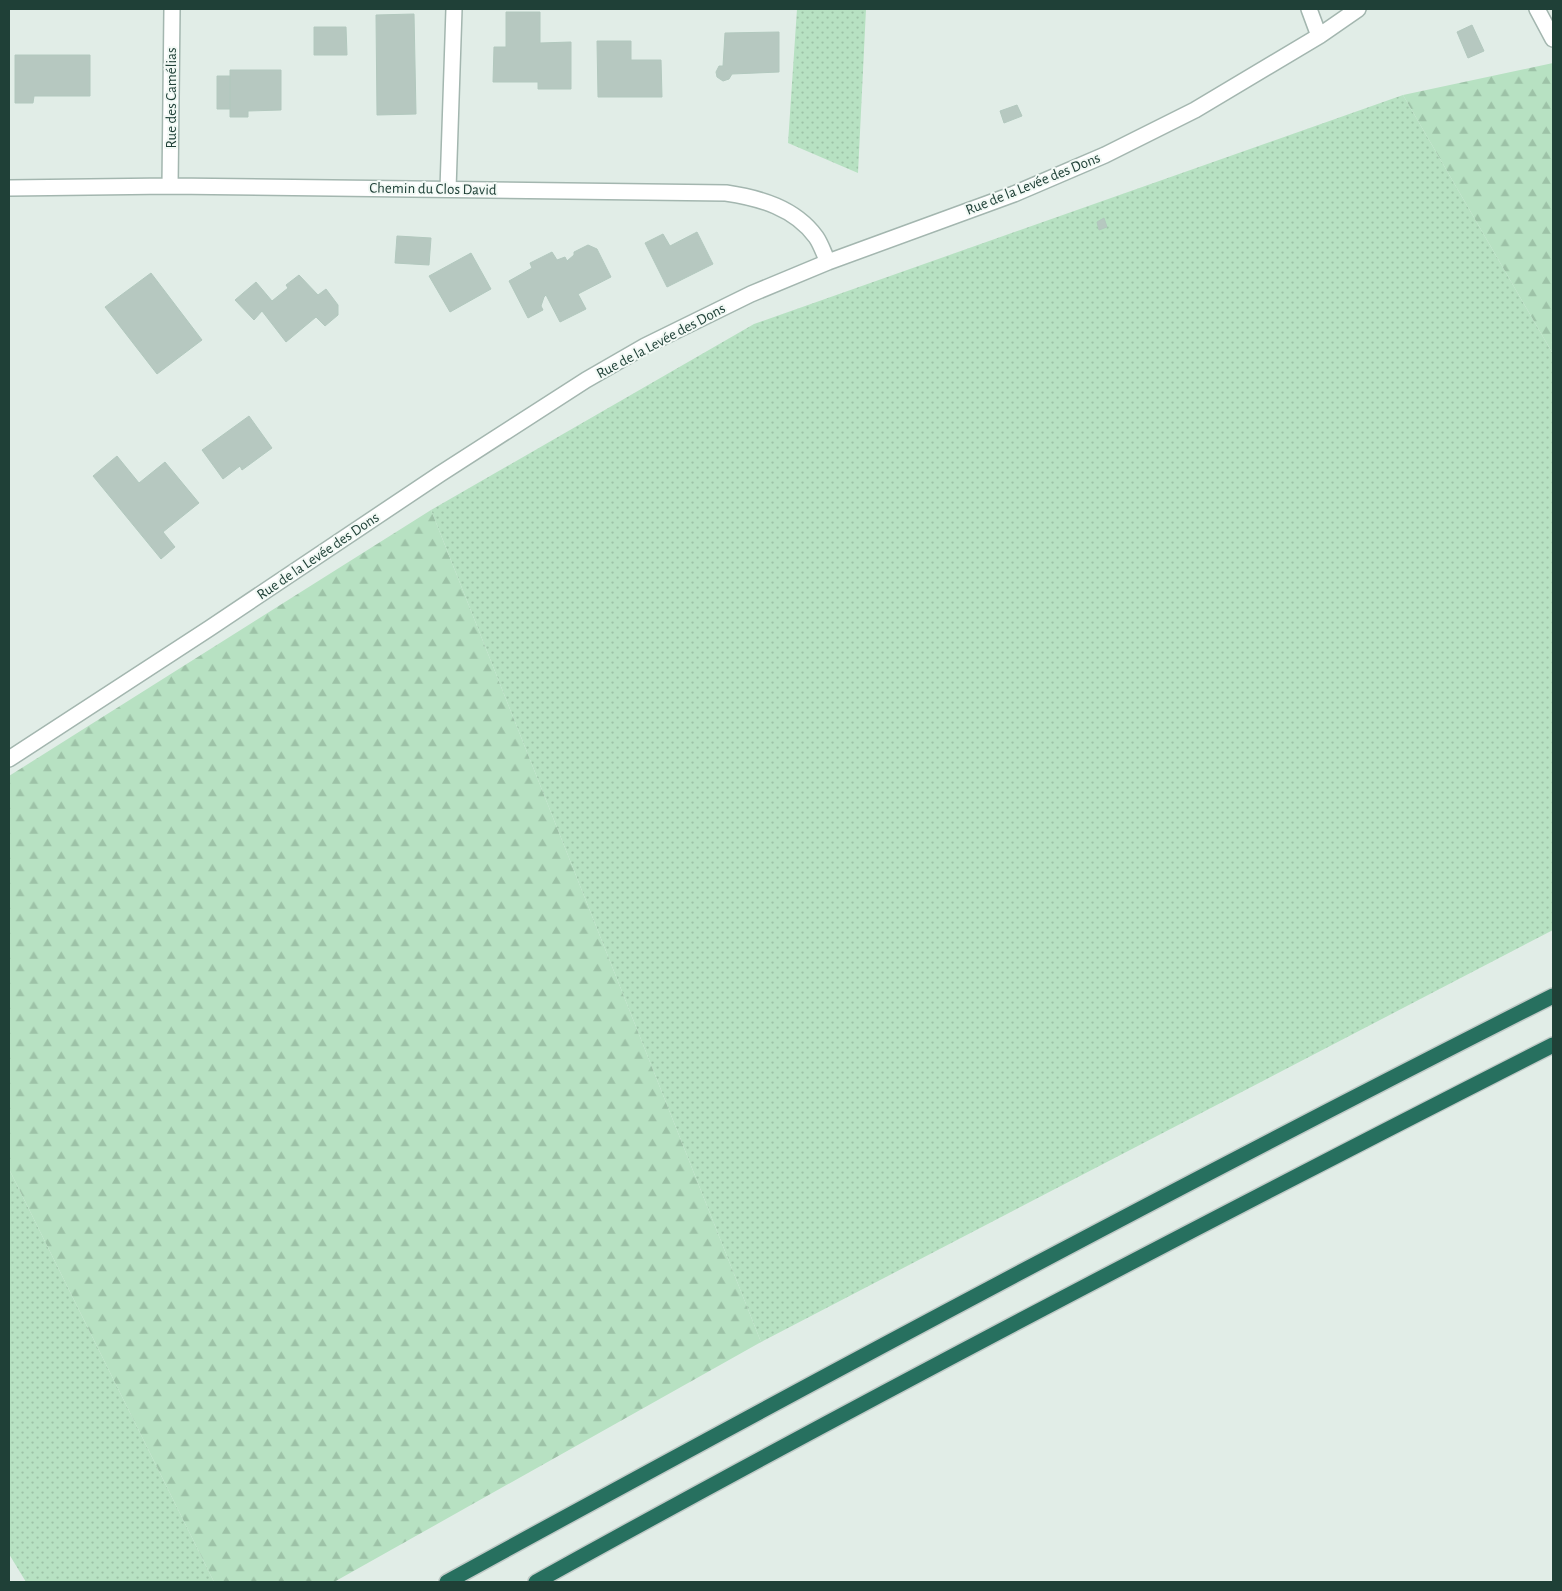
<svg xmlns="http://www.w3.org/2000/svg" width="1562" height="1591" viewBox="0 0 1562 1591" font-family="'Alegreya Sans',sans-serif">
	<style>
		.grass { fill: url(#grass-dots) }
		.forest { fill: url(#forest-firs) }
		.building { fill: #b6c8c0; stroke: #b2c8be }
		.lines { fill: none; stroke-linecap: round; stroke-linejoin: round }
		.lane-casing { stroke: #a3b6af; stroke-width: 18 }
		.street-casing { stroke: #a3b6af; stroke-width: 18 }
		.highway-casing { stroke: #c0cac7; stroke-width: 18 }
		.lane { stroke: #fff; stroke-width: 15 }
		.street { stroke: #fff; stroke-width: 15 }
		.highway { stroke: #27705f; stroke-width: 15 }
		.labels { text-anchor: middle; dominant-baseline: central; stroke-width: 4; stroke-linejoin: round; paint-order: stroke }
		.street-label { font-size: 15px; fill: #1f4037; stroke: #f2f9f5 }
	</style>
	<defs>
		<pattern id="grass-dots" width="8" height="8" patternUnits="userSpaceOnUse" patternTransform="scale(1.25)"><rect width="8" height="8" fill="#b7e1c2"/><path d="M2 2h.1M6 6h.1" fill="none" stroke="#9dc2a7" stroke-width="1.8" stroke-linecap="round"/></pattern>
		<pattern id="forest-firs" width="22" height="20" patternUnits="userSpaceOnUse" patternTransform="scale(1.25)"><rect width="22" height="20" fill="#b7e1c2"/><path d="M5 1l3.5 6h-7zM16 11l3.5 6h-7z" fill="#9dc2a7"/></pattern>
	</defs>
	<rect width="100%" height="100%" fill="#e1ede7"/>
	<path class="grass" d="M797 9H866L858 173 788 143Z
		M1403 95 1553 354V930L761 1342 431 510 754 324Z
		M9 1169 214 1582H26L9 1554Z"/>
	<path class="forest" d="M1553 63V354L1403 95Z
		M431 510 761 1342 334 1582H214L9 1169V776Z"/>
	<path class="building" d="M506 12H540V43L571 42V89H538V82H493L494 47H506Z
		M414 14 416 114 377 115 376 15Z
		M1472 25 1484 51 1468 58 1457 32Z
		M314 27H346L347 55H314Z
		M779 32V72L732 74 729 79 723 81 717 77 716 72 719 66H723L725 33Z
		M597 41H631V60H661L662 97H598Z
		M15 55H90V96H34L33 103H15Z
		M230 70H281V110L248 111V117H230Z
		M217 76H230V109H217Z
		M1017 105 1022 116 1004 123 1000 111Z
		M1104 218 1107 227 1099 230 1097 222Z
		M697 232 713 264 667 287 645 243 663 234 670 246Z
		M397 236 431 238 429 265 395 263Z
		M588 245 597 249 611 277 578 294 586 309 560 322 546 295 544 297 541 306 543 310 528 318 509 281 532 268 530 263 552 252 557 260 565 257 567 261 574 255V252Z
		M471 253 491 289 450 312 429 276Z
		M151 273 202 340 157 374 105 307Z
		M299 275 318 295 326 289 338 305V315L325 326 316 317 286 342 262 311 254 320 235 300 256 282 272 301 288 288 286 285Z
		M249 416 272 448 242 470 240 466 223 479 202 450Z
		M117 456 139 483 165 462 199 503 163 532 175 547 161 559 93 476Z"/>
	<g class="lines">
		<defs>
			<path id="lane" d="M1537 9 1553 39
				M448 189 454 9"/>
			<path id="street" d="M1309 9 1319 36
				M170 186 172 9
				M9 188 170 186 726 193C760 198 795 208 816 237 821 244 824 254 828 262
				M9 759 210 628 440 474 586 380 645 346 751 294 828 262 1014 194 1105 155 1195 110 1319 36 1358 9"/>
			<path id="highway" d="M447 1582C813 1381 1181 1184 1553 996
				M536 1582C871 1396 1211 1219 1553 1045"/>
		</defs>
		<use href="#lane" class="lane-casing"/>
		<use href="#street" class="street-casing"/>
		<use href="#highway" class="highway-casing"/>
		<use href="#lane" class="lane"/>
		<use href="#street" class="street"/>
		<use href="#highway" class="highway"/>
	</g>
	<g class="labels">
		<g class="street-label">
			<text transform="translate(171 98) rotate(-90)">Rue des Camélias</text>
			<text transform="translate(1033 184) rotate(-22)">Rue de la Levée des Dons</text>
			<text transform="translate(433 189) rotate(1)">Chemin du Clos David</text>
			<text transform="translate(661 341) rotate(-28)">Rue de la Levée des Dons</text>
			<text transform="translate(318 556) rotate(-34)">Rue de la Levée des Dons</text>
		</g>
	</g>
	<rect width="1562" height="1591" fill="none" stroke="#1f4037" stroke-width="20"/>
</svg>
